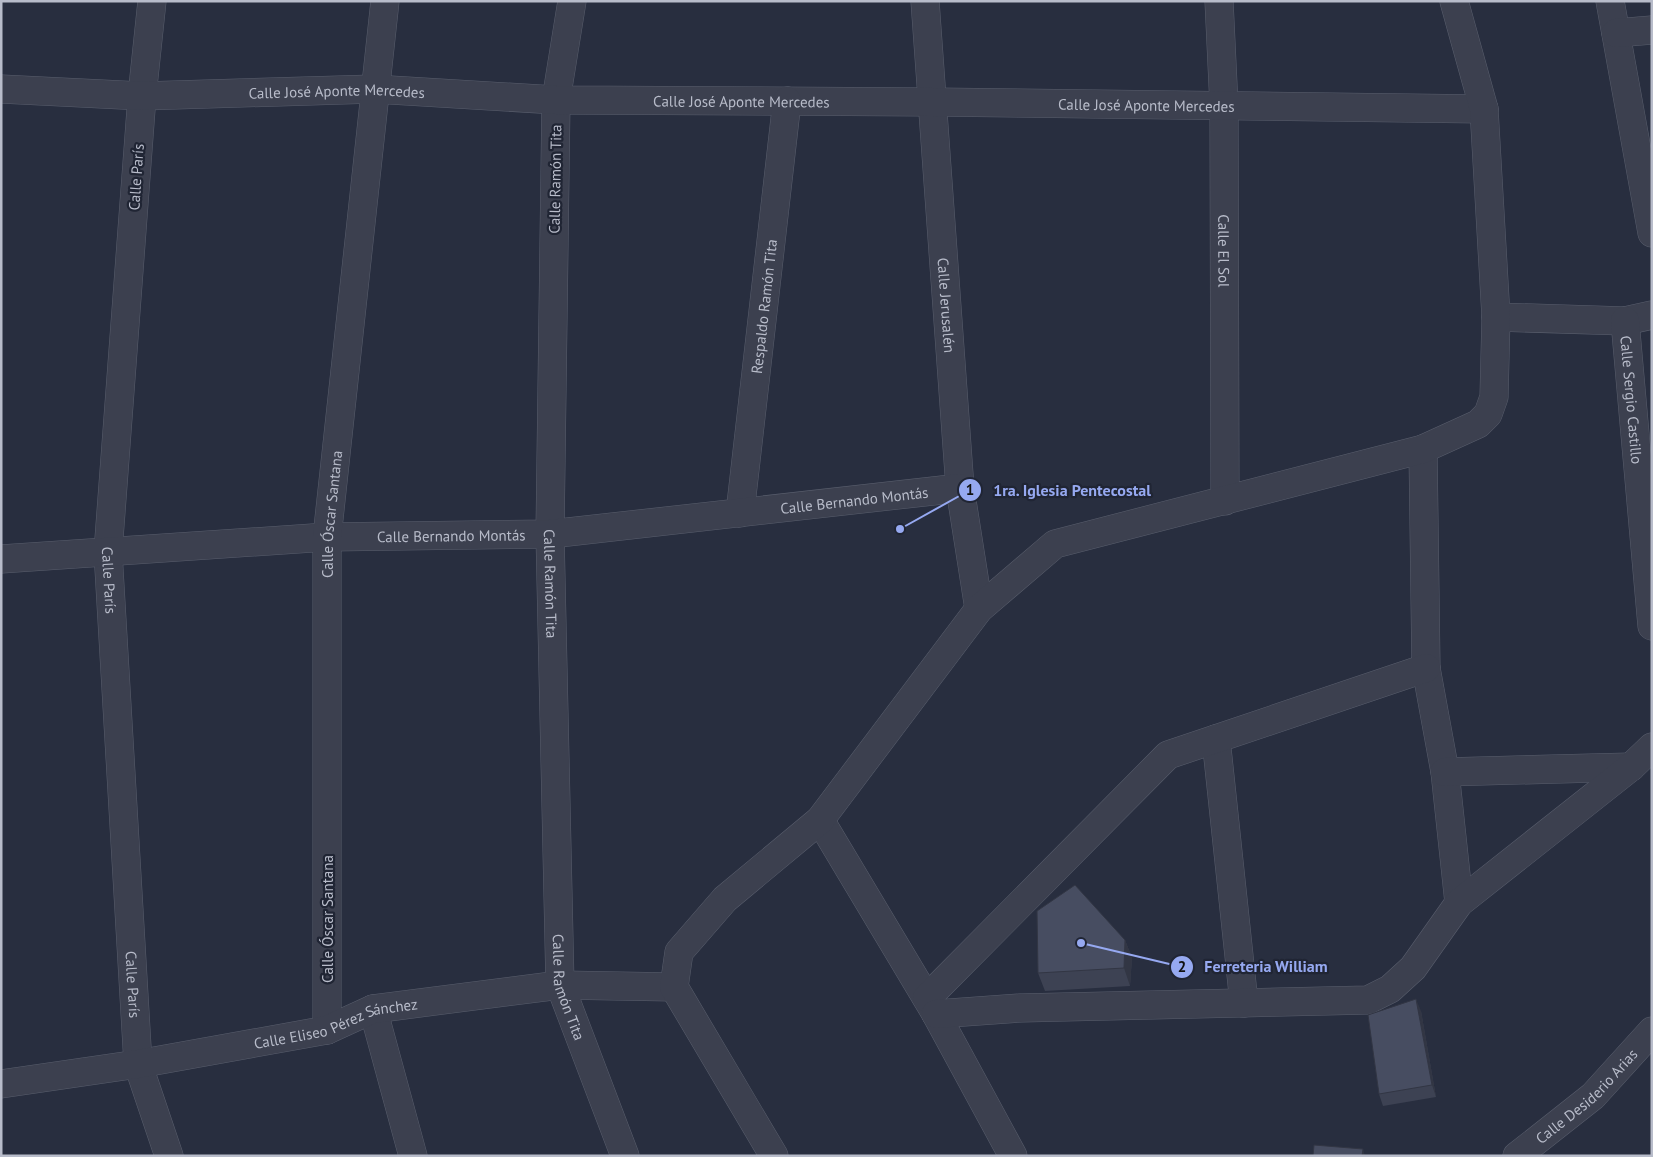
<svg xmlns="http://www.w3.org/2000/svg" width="1653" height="1157" viewBox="0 0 1653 1157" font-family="'PT Sans',sans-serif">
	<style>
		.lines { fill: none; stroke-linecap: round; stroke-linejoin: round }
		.street-casing { stroke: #595e6d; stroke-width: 29 }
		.street { stroke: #3c404f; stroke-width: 28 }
		.wall { fill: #3d4253 }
		.shaded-wall { fill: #323644 }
		.building { fill: #474d61; stroke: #323644 }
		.labels { text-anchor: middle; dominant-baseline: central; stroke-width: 4.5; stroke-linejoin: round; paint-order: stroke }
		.street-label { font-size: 15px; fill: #b8bcca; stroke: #202534 }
		.leader { fill: none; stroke: #96a9f1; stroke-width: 2 }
		.callout-dot { fill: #96a9f1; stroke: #202534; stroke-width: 2 }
		.mark-label { font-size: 15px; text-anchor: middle; font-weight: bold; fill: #111 }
		.callout-label { font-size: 16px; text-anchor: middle; font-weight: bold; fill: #96a9f1; stroke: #202534; stroke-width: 4.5; stroke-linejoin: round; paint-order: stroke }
	</style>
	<rect width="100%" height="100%" fill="#282e3f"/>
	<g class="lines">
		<defs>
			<g id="street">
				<path id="s1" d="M152 1 142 96 108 552 138 1064 169 1156"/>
				<path id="s2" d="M572 1 556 100 550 534 560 985 625 1156"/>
				<path id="s3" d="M925 1 960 488 979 609"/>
				<path id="s4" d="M1219 1 1224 106 1225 501"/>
				<path d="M1610 1 1652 233"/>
				<path d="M1616 33 1652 30"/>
				<path id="s5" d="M1 89 142 96 374 89 556 100 933 102 1484 109"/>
				<path d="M1496 317 1625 321 1652 315"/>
				<path id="s6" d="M1625 321 1652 626"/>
				<path d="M1423 449 1426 668 1445 772 1459 903"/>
				<path id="s7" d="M740 513 787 101"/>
				<path id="s8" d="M1 559 327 537 550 534 960 488"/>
				<path d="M1216 739 1244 1003"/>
				<path d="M1445 772 1631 767"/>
				<path d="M820 820 936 1014 1013 1156"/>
				<path d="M927 998 1168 755 1426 668"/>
				<path d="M373 1009 413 1156"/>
				<path d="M936 1014 1020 1008 1368 1000 1390 989 1413 968 1459 903 1631 767 1652 747"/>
				<path id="s9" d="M327 1030V537L385 1"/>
				<path id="s10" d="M1 1084 138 1064 327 1030 373 1009 560 985 674 987"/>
				<path d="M774 1156 674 987 679 952 725 899 820 820 979 609 1055 544 1423 449 1478 424 1488 414 1494 397 1496 317 1484 109 1454 1"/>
				<path id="s11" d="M1517 1156 1593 1096 1652 1031"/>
			</g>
		</defs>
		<use href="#street" class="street-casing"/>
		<use href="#street" class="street"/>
	</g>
	<path class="wall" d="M1125 940 1132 958 1130 986 1045 991 1038 973Z
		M1421 1011 1436 1097 1383 1106 1379 1094Z"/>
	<path class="shaded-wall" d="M1125 940 1132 958 1130 986 1124 968Z
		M1416 999 1421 1011 1436 1097 1432 1085Z
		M1363 1149 1365 1156H1362Z"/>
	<path class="building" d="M1075 885 1125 940 1124 968 1038 973 1037 911Z
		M1416 999 1432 1085 1379 1094 1368 1015Z
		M1314 1145 1363 1149 1362 1156H1313Z"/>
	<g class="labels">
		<g class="street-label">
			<text stroke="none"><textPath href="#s5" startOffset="336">Calle José Aponte Mercedes</textPath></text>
			<text stroke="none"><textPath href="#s5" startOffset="741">Calle José Aponte Mercedes</textPath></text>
			<text stroke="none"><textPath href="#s5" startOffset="1146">Calle José Aponte Mercedes</textPath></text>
			<text transform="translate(136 177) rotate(-86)">Calle París</text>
			<text transform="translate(555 179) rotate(-89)">Calle Ramón Tita</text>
			<text stroke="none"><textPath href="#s4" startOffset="250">Calle El Sol</textPath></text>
			<text stroke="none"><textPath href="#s3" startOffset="305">Calle Jerusalén</textPath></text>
			<text stroke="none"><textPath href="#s7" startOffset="208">Respaldo Ramón Tita</textPath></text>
			<text stroke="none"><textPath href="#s6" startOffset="79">Calle Sergio Castillo</textPath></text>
			<text stroke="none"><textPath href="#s8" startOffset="856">Calle Bernando Montás</textPath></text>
			<text stroke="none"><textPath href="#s9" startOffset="516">Calle Óscar Santana</textPath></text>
			<text stroke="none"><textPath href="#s8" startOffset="451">Calle Bernando Montás</textPath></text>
			<text stroke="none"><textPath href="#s1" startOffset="581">Calle París</textPath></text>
			<text stroke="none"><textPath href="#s2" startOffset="584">Calle Ramón Tita</textPath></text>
			<text transform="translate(327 919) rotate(-90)">Calle Óscar Santana</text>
			<text stroke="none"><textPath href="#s1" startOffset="986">Calle París</textPath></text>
			<text stroke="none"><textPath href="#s2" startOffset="989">Calle Ramón Tita</textPath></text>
			<text stroke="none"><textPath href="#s10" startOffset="341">Calle Eliseo Pérez Sánchez</textPath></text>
			<text stroke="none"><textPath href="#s11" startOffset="92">Calle Desiderio Arias</textPath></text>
		</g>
	</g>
	<path class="leader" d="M900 529L970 490M1081 943L1182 967"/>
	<g class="callout-dot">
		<circle cx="900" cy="529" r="5"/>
		<circle cx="1081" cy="943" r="5"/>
		<circle cx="970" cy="490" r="12"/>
		<circle cx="1182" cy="967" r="12"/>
	</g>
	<g class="mark-label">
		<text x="970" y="495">1</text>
		<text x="1182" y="972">2</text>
	</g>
	<g class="callout-label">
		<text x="1072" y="496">1ra. Iglesia Pentecostal</text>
		<text x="1266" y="972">Ferreteria William</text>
	</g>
	<rect width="1653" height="1157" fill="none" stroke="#b8bcca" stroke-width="5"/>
</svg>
